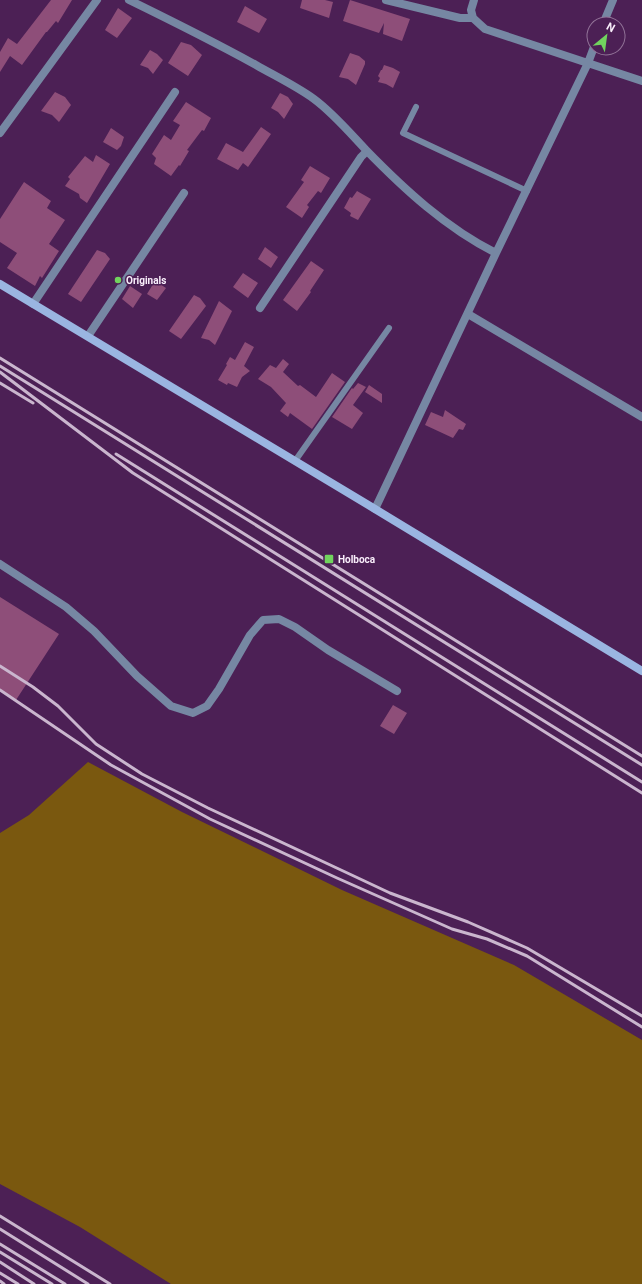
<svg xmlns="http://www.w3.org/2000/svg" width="642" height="1284" viewBox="0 0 642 1284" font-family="Roboto,sans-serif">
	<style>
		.green { fill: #7a580f }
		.building { fill: #8e4e79 }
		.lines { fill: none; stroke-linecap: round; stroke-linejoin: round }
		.service { stroke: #7687a3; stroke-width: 6 }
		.minor { stroke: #7687a3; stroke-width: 8 }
		.secondary { stroke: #9ab5e1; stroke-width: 8 }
		.rail { stroke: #cab6ce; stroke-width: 3 }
		.poi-dot { fill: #71d35e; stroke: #4c2055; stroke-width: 1.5 }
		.labels { text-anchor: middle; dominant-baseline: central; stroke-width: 3; stroke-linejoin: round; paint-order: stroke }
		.poi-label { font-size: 10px; font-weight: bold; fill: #f9eefb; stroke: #4c2055; text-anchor: start }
	</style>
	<rect width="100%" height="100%" fill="#4c2055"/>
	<path class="green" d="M88 762 182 812 342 890 514 965 642 1040V1284H171L80 1227 0 1184V833L29 815Z"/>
	<path class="building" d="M51 0H72L58 23 56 21 47 32H46L22 65 10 56 0 72V52L8 38 17 44Z
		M302 0H325L333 2 329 18 300 8Z
		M350 0 410 19 402 41 383 34 384 23 379 33 343 21Z
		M245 6 267 19 259 33 237 22Z
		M118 8 132 18 117 38 105 30Z
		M181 42 191 45 202 55 188 76 168 63Z
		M150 50 157 54 163 60 153 74 148 68 140 65Z
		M350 53 359 56 365 61V64L356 85 348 79 339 77Z
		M384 65 393 68 400 72 393 88 386 84 378 82 380 78 378 76 381 70H382Z
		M55 92 65 97 71 105 59 122 52 115 41 111Z
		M280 93 288 97 293 104 284 119 278 112 271 108Z
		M186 102 211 118 204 131 202 130 187 150 189 151 180 166 179 165 171 176 154 164 156 158 152 154 164 135 171 140 180 125 173 121Z
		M261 127 271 134 248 167 243 163 238 170 217 159 226 143 243 152Z
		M111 128 124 137 121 146 117 150 103 142Z
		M96 155 110 164 87 203 80 198 79 194 65 186 70 179 68 177 85 156 93 162Z
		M310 166 330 178 321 193 318 191 307 205 309 207 302 218 286 207 304 182 301 180Z
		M24 182 51 201 47 208 65 220 49 244 59 251 42 278 40 276 35 286 7 268 17 253 0 242V219Z
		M357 191 371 199 358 220 350 216 351 213 344 208 350 197 352 198Z
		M265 247 278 257 271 268 258 259Z
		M97 250 105 253 110 259 81 302 68 294Z
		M311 261 324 270 310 291 311 292 297 311 283 300Z
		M243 273 258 283 248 298 233 287Z
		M155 281 166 288 157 300 147 294Z
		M130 286 142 294 133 308 122 299Z
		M194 295 200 298 206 306 181 339 169 331Z
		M219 301 232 311 215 345 209 340 201 338Z
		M245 342 254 347 244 366 250 371 242 377 237 387 228 383 227 385 218 380 227 365 226 364 230 357 235 360Z
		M283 359 289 364 283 372 298 386 300 385 316 397 332 373 345 382 312 429 290 413 288 417 280 411 286 403 271 387 258 379 270 365 276 368Z
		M358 383 366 387 353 405 363 413 352 429 332 417 352 388 353 389Z
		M369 385 382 394V403L365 392Z
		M445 410 466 424 463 430 459 429 453 438 425 425 431 412 443 417Z
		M0 597 59 634 16 700 0 690Z
		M393 705 407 713 394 734 380 726Z"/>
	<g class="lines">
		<path class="service" d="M416 107 403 133 527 191
			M295 461 389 328"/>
		<path class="minor" d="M129 0C172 21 214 42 256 65 275 76 296 86 314 99 333 113 349 132 366 150 404 189 446 228 496 253
			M386 0 460 18H473L485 29 642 81
			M473 18 471 10 474 0
			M603 24 613 0
			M0 133 97 0
			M33 304 175 92
			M260 308 361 157 367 151
			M468 314 642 417
			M88 336 184 193
			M375 509 496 253 588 63 594 47
			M0 564 66 607 94 631 137 676 171 706 193 713 207 706 219 689 250 635 263 620 279 619 295 627 328 650 397 691"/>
		<path class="secondary" d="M0 284 375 509 642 671"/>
		<path class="rail" d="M0 358 642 756
			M0 366 642 765
			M0 372 133 473 642 793
			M0 383 33 403
			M116 454 642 782
			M0 666 33 687 58 706 96 744 142 774 208 808 341 870 390 893 468 922 527 948 642 1016
			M0 690 111 765 210 819 337 878 452 929 487 939 527 956 642 1027
			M0 1216 110 1284
			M0 1229 88 1284
			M0 1244 65 1284
			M0 1252 52 1284
			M0 1262 34 1284
			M0 1273 18 1284
			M0 1281 4 1284"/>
	</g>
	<g class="poi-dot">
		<circle cx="118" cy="280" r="4"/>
		<rect x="324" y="554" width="10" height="10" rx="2"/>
	</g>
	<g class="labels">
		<g class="poi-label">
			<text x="126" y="280">Originals</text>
			<text x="338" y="559">Holboca</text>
		</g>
	</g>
	<g transform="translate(606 36) rotate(29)"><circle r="19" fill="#4c2055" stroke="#917297"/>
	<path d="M0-3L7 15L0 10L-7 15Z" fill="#71d35e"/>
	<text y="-6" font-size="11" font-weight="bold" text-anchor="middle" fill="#f9eefb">N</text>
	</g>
</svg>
